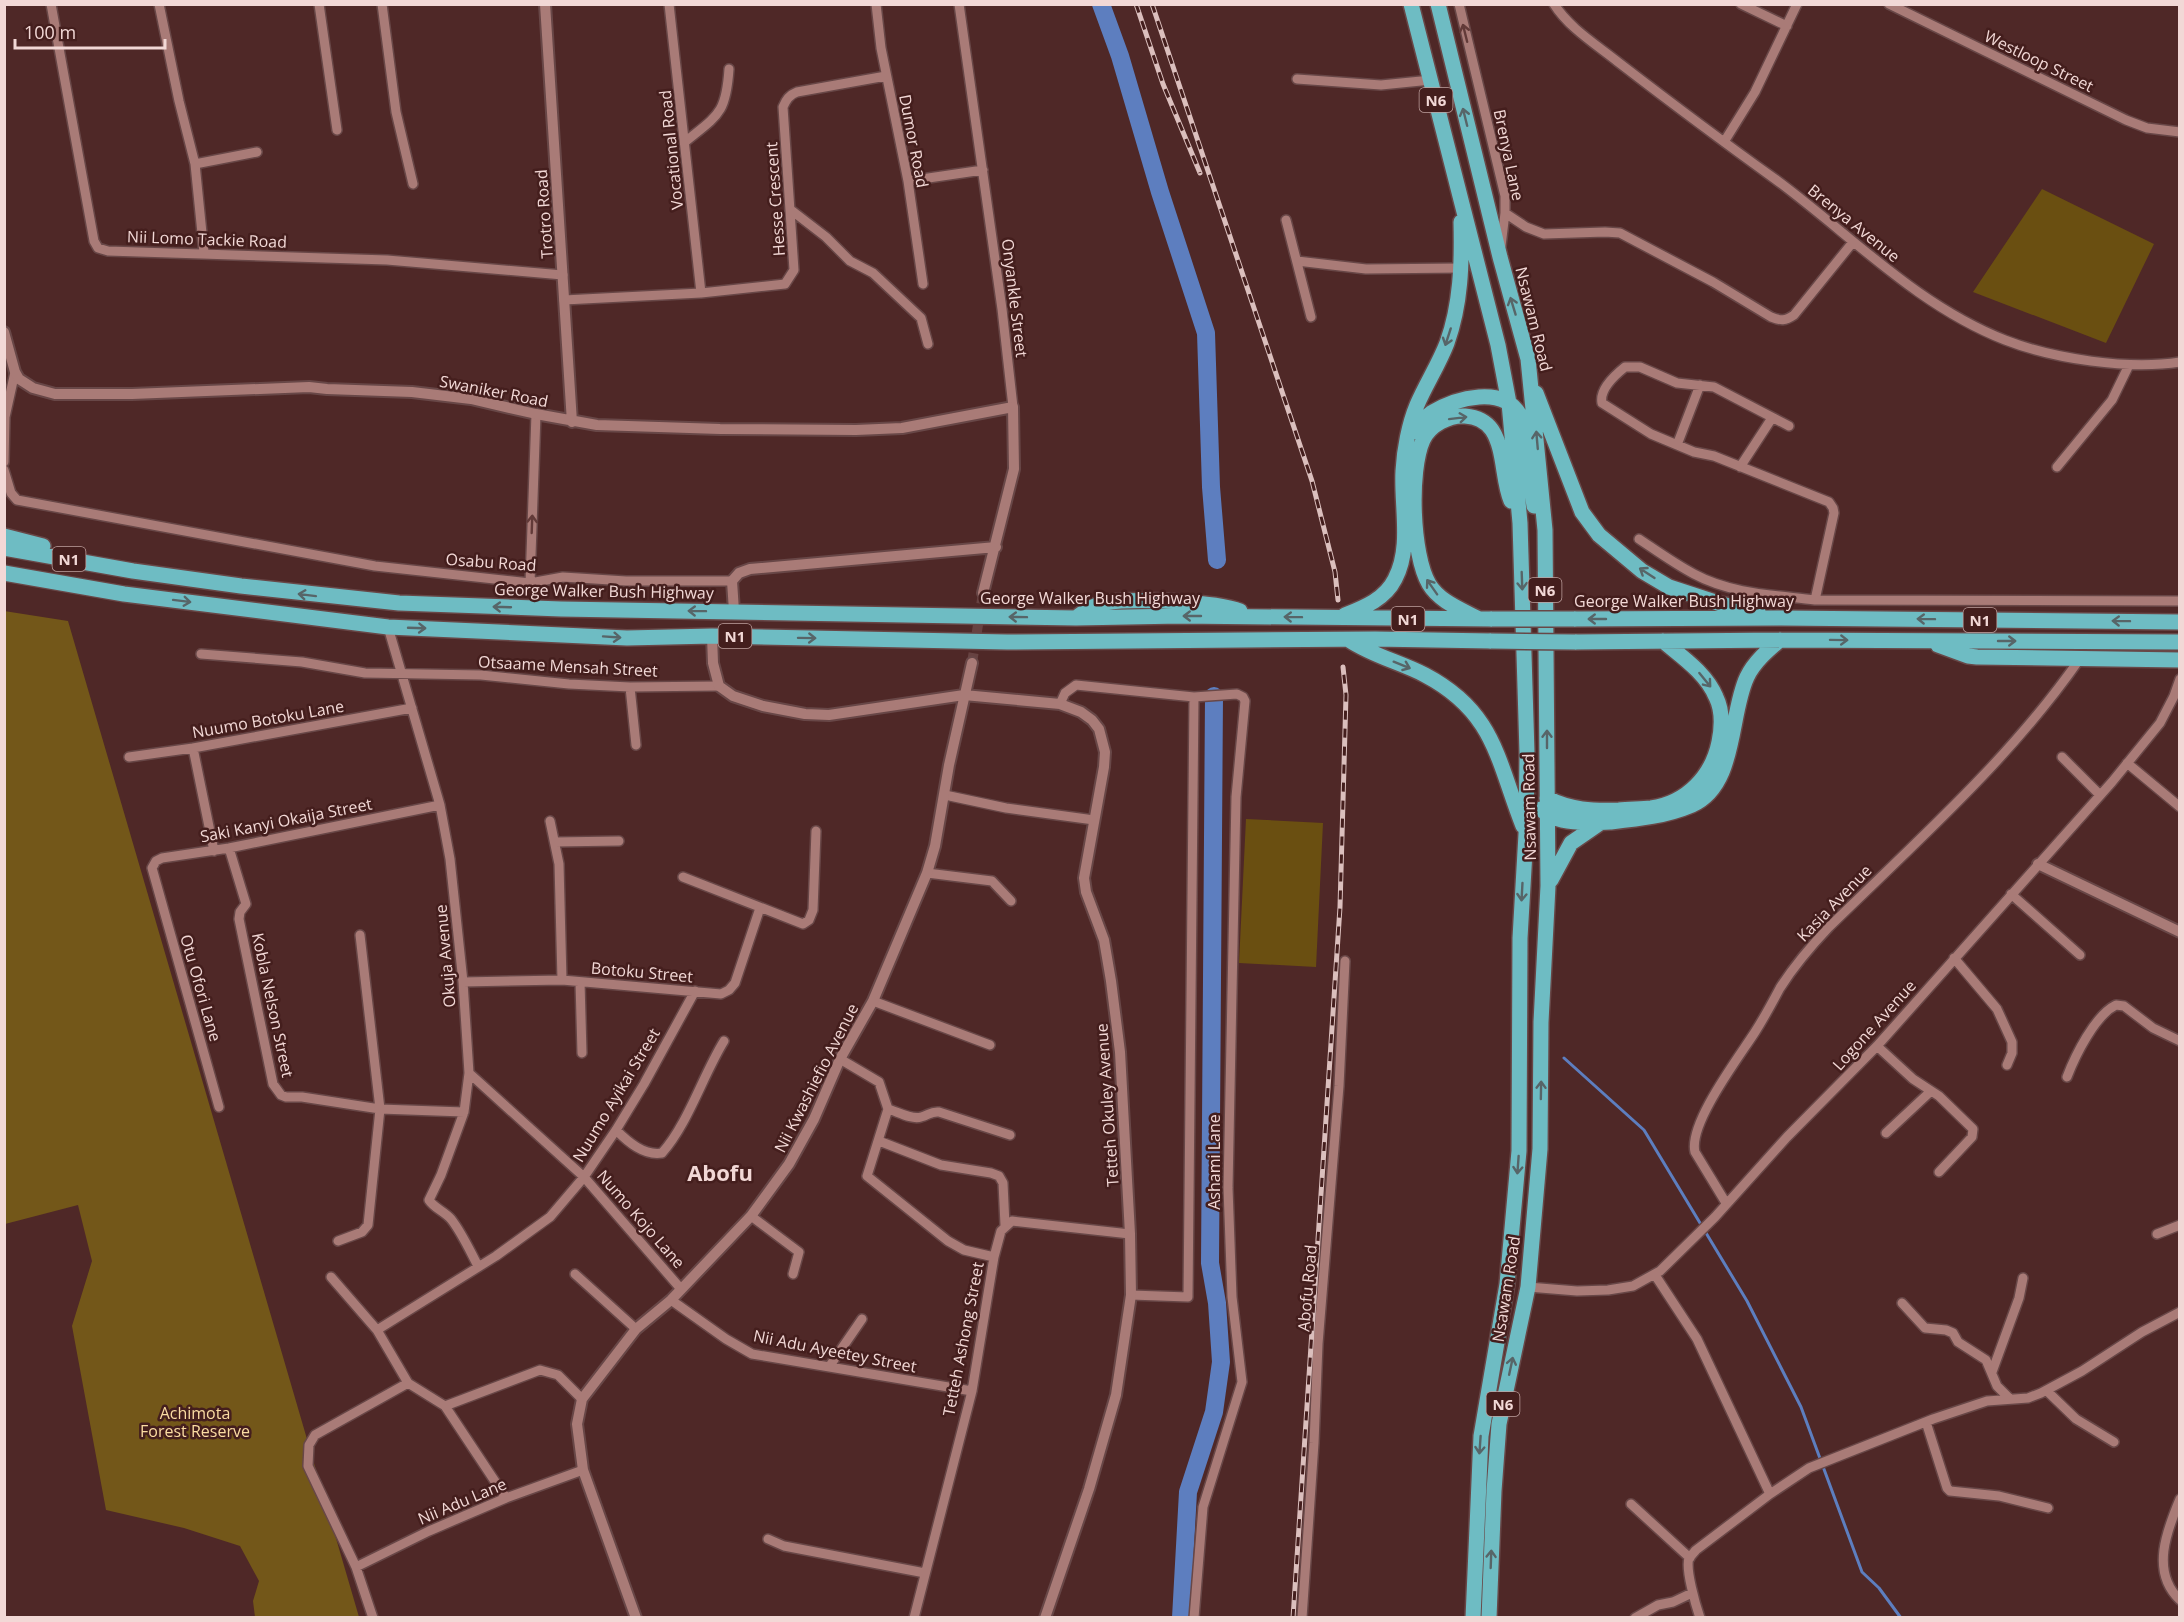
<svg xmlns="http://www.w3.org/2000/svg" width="2184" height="1622" viewBox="0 0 2184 1622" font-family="'Open Sans',sans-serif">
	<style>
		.green { fill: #6a4f11 }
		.forest { fill: #735719 }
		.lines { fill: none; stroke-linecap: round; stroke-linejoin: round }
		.stream { stroke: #5d7ebf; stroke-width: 3 }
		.river { stroke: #5d7ebf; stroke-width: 18 }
		.tertiary-tunnel { stroke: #674241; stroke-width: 10; stroke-dasharray: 10 5; stroke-linecap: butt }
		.minor-casing { stroke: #684747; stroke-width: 12 }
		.tertiary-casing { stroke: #684747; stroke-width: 14 }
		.trunk-casing { stroke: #684747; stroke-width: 18 }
		.minor { stroke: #a97b77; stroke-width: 9 }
		.tertiary { stroke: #a97b77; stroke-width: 10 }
		.trunk { stroke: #6ebcc3; stroke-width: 15 }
		.rail-casing { stroke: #dbbfbd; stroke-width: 5 }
		.rail { stroke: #441e1d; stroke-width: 3; stroke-dasharray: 9; stroke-linecap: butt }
		.trunk-bridge-casing { stroke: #684747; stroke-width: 18; stroke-linecap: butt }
		.trunk-bridge { stroke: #6ebcc3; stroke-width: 15 }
		.oneway { stroke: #623a38 }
		.oneway2 { stroke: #576568 }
		.labels { text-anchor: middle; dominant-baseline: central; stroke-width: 5; stroke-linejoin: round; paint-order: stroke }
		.shield { fill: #441e1d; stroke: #bea09e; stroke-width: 1.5 }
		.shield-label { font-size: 15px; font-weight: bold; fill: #f2d8d6 }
		.street-label { font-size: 16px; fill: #f2d8d6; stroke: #441e1d }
		.park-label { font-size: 16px; fill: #fbdca2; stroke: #441e1d }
		.district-label { font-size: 22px; font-weight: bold; fill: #f2d8d6; stroke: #441e1d }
	</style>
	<rect width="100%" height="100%" fill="#4f2827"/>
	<path class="green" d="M2042 189 2154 244 2106 343 1973 292Z
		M1246 819 1323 823 1316 967 1239 963Z"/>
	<path class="forest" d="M4 611 68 621 359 1617H255L253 1601 259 1581 240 1546 184 1528 106 1510 72 1326 92 1261 78 1205 5 1224Z"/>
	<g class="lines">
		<path class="stream" d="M1564 1058 1644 1130 1747 1301 1801 1407 1862 1572 1879 1588 1901 1618"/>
		<path class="river" d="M1101 4 1120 56 1160 192 1206 333 1211 487 1217 560
			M1181 1618 1188 1492 1214 1412 1221 1362 1217 1303 1210 1263 1214 696"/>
		<path class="tertiary-tunnel" d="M972 663 983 593"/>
		<defs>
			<path id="minor" d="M51 4 94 241 98 248 108 251 387 260 563 275
				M159 4 179 101 195 164 204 253
				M319 4 337 130
				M382 4 396 112 413 184
				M669 4 701 293
				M876 4 881 48 908 181 923 284
				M959 4 1002 309 1013 407
				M1459 4 1505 196V213L1501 246
				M1554 4C1569 28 1597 45 1618 62 1670 102 1722 141 1775 179 1851 235 1916 305 2005 340 2054 359 2128 370 2180 362
				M1741 4 1787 26
				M1889 4 2126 120 2147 128 2180 132
				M1297 79 1381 85 1431 80
				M685 142C718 115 726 114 729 69
				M1724 142 1755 92 1797 4
				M195 164 257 152
				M908 181 983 170
				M791 210 826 237 850 261 873 273 921 318 928 344
				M1505 213 1526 227 1544 234 1605 232 1620 233 1713 282 1771 317C1781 321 1785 321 1794 315L1853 242
				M1286 220 1311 317
				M1297 261 1366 269 1461 268
				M564 300 701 293 785 284 794 270 783 107C786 100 789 95 797 92L886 76
				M1789 426 1714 387 1677 383 1640 367H1625C1615 375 1599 389 1602 403L1651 434 1694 452 1714 456 1829 502 1833 508 1834 513 1815 600
				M1677 445 1700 385
				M4 462 5 417 15 372
				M1740 467 1772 418
				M2057 467 2112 400 2129 365
				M4 470 11 493 17 500 375 566 530 583 563 577 626 581H732
				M1639 539C1657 551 1675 564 1694 574 1731 594 1775 595 1815 600L2180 601
				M530 583 536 414
				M388 627 440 805 450 859 463 982 469 1073 464 1112 441 1175 429 1200C434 1208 444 1211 451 1219 462 1233 470 1251 478 1266
				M201 654 302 662 365 673 481 675 569 684 630 687 719 686
				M630 687 636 745
				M1060 704 1065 693 1076 685 1194 697 1237 694 1243 697 1245 701 1236 797 1228 1188 1232 1297 1242 1382 1203 1507 1194 1618
				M193 748 214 851
				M129 757 193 748 412 708
				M2062 757 2100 795
				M2127 763 2180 807
				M945 795 1006 808 1094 820
				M550 821 559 864 562 980
				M555 842 619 841
				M229 848 246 904 240 912 239 919 273 1084 281 1095 286 1097H302L380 1109 464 1112
				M927 873 992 881 1011 901
				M683 877 803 924 809 920 813 910 816 831
				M2011 894 2080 955
				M1954 958 1997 1009 2012 1042V1053L2007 1065
				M463 982 562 980 721 994 729 990 735 983 760 908
				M580 982 582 1053
				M873 1001 990 1045
				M1877 1046 1913 1079 1939 1096 1973 1129 1972 1137 1939 1172
				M840 1059 879 1082 888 1109 867 1176 948 1241 964 1250 994 1257
				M469 1073 584 1177 681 1289
				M2067 1077C2075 1056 2095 1015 2116 1005L2124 1006 2153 1028 2180 1041
				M219 1107 152 868 156 861 162 858 229 848 440 805
				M888 1109C898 1112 912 1120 921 1117 929 1115 931 1111 939 1112L1010 1135
				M616 1130C628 1142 644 1156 662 1153 688 1124 703 1075 724 1041
				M1886 1133 1931 1091
				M879 1141 941 1165 991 1173 999 1176 1003 1183 1005 1225
				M1726 1203 1695 1152C1688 1124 1739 1057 1755 1032 1764 1018 1772 1003 1780 988 1794 966 1811 946 1829 927 1916 842 2009 760 2079 660
				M751 1216 799 1252 793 1274
				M2157 1234 2180 1225
				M338 1241 362 1232 368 1225 380 1109 360 935
				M575 1274 636 1329
				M1655 1275 1697 1339 1770 1494
				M331 1277 377 1330 408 1383 445 1406 506 1498
				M1528 1287 1577 1291 1608 1290 1633 1286 1660 1271 1715 1217 1787 1137 1877 1046 2112 782 2160 723 2174 696 2180 679
				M1131 1295 1188 1297 1194 697
				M671 1300 726 1339 752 1354 972 1391
				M1902 1303 1925 1328 1946 1330 1953 1333 1958 1342 1986 1360 1997 1386 2010 1399
				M377 1330 496 1256 550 1217 584 1177 616 1130 644 1084 695 991
				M829 1367 862 1319
				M1992 1372 2019 1298 2023 1278
				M2047 1391 2076 1419 2114 1442
				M445 1406 540 1370 558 1375 582 1399
				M1926 1422 1947 1488 1950 1491 1999 1496 2048 1508
				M2180 1499C2167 1530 2150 1572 2180 1600
				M1631 1504 1690 1558
				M768 1539 784 1546 925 1573
				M356 1567 429 1531 506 1498 583 1470
				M373 1618 356 1567 308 1466 309 1445 315 1435 408 1383
				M914 1618 972 1391 994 1257 1001 1231 1012 1221 1130 1234
				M1302 1618 1314 1443 1318 1344 1339 1086 1345 961
				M1635 1618 1658 1605 1673 1602 1692 1593
				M1700 1618C1696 1606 1685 1569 1689 1558 1690 1557 1695 1551 1696 1550L1770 1494 1809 1468 1933 1419 1987 1401 2028 1398 2041 1393 2082 1371 2142 1332 2180 1312"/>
			<path id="tertiary" d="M545 4 572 422
				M4 332 15 372 19 379 33 388 55 394H132L309 387 327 389 412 392 471 399 536 414 597 425 720 429 856 430 902 428 1013 407 1014 469 983 593
				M734 611 732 581 739 573 750 569 996 547
				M712 636 713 663 719 686 733 696 763 706 805 714 829 715 964 695 1060 704 1081 712 1092 720 1099 729 1105 752 1104 767 1084 878 1086 892 1104 940 1111 981 1120 1052 1130 1234 1131 1295 1116 1395 1089 1489 1045 1618
				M2038 864 2180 932
				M636 1618 583 1470 577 1424 582 1399 636 1329 671 1300 751 1216 789 1164 814 1119 840 1059 873 1001 927 873 935 846 949 765 972 663"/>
			<path id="trunk" d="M1411 4 1498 345 1509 403 1520 523 1527 753 1526 834 1520 938 1519 1151 1507 1284 1481 1436 1473 1618
				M1438 4 1500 257 1528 359 1545 530 1548 886 1541 1022 1540 1149 1528 1287 1499 1424 1494 1491 1489 1618
				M1536 393 1582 512 1599 535 1642 571 1669 587 1721 604 1758 612
				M1411 433C1417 427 1424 418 1431 413 1456 398 1504 384 1521 417L1534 506
				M4 536 43 546
				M4 548 133 571 241 586 399 603 561 609 1076 618 1180 616 1492 619
				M4 573 124 594 388 627 627 638 712 636 1007 642 1375 639 1491 641
				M1345 615C1365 607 1385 599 1395 579 1412 547 1401 506 1403 471 1404 450 1409 424 1417 405 1426 384 1439 364 1447 343 1461 304 1462 263 1461 222
				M1076 618C1085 611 1093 605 1105 603 1131 598 1216 601 1240 611
				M1477 618C1460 609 1439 601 1429 584 1412 555 1409 471 1423 440 1430 425 1449 415 1465 416 1476 417 1485 420 1492 430 1505 450 1502 479 1511 501
				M1574 619 1781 618 2180 622
				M1349 640C1373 656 1400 662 1425 675 1495 712 1497 760 1523 826
				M1575 642 1780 640 2180 642
				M1938 645 1968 656 1977 657 2180 660
				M1547 798C1570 810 1593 811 1619 810 1629 809 1640 809 1651 808 1687 803 1712 776 1719 742 1722 727 1723 711 1716 697 1706 673 1682 657 1663 641
				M1541 809C1556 825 1591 823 1611 822 1639 819 1666 816 1692 805 1737 785 1729 715 1747 677 1754 662 1768 650 1780 640
				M1551 880 1571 843 1600 823"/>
		</defs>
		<use href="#minor" class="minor-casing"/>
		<use href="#tertiary" class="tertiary-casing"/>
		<use href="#trunk" class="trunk-casing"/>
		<use href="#minor" class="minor"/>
		<use href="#tertiary" class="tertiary"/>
		<use href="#trunk" class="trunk"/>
		<defs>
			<path id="rail" d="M1136 4 1163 84 1200 173
				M1152 4 1312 481 1335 572 1338 600
				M1293 1618 1340 907 1346 695 1343 667"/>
		</defs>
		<use href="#rail" class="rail-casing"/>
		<use href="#rail" class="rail"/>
		<defs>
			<path id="trunk-bridge" d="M1492 619H1574
				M1491 641 1575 642"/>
		</defs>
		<use href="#trunk-bridge" class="trunk-bridge-casing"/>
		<use href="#trunk-bridge" class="trunk-bridge"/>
	</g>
	<defs><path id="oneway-shaft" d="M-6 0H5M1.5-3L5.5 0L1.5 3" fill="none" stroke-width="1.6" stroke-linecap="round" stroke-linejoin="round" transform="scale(1.5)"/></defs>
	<g class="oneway">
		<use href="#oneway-shaft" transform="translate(1465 33) rotate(-104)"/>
		<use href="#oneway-shaft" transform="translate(532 524) rotate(-88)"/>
	</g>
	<g class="oneway2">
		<use href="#oneway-shaft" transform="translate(1465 117) rotate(-104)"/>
		<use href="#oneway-shaft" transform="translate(1513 306) rotate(-107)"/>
		<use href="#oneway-shaft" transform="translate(1448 337) rotate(108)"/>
		<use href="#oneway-shaft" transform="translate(1458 418) rotate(-7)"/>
		<use href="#oneway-shaft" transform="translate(1537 440) rotate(-95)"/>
		<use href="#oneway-shaft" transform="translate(1647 573) rotate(-147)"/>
		<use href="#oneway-shaft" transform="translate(1522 581) rotate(88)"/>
		<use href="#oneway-shaft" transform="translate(1432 587) rotate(-125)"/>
		<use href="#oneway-shaft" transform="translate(307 595) rotate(-173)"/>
		<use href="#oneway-shaft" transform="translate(182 601) rotate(7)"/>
		<use href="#oneway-shaft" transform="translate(502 607) rotate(-178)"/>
		<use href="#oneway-shaft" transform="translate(697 611) rotate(-179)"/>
		<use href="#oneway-shaft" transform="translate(1192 616) rotate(-180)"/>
		<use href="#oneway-shaft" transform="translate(1018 617) rotate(-179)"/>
		<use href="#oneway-shaft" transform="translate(1293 617) rotate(-179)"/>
		<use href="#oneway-shaft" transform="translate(1597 619) rotate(180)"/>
		<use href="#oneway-shaft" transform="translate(1926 619) rotate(-179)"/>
		<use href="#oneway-shaft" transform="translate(2121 621) rotate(-179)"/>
		<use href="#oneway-shaft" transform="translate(417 628) rotate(2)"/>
		<use href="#oneway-shaft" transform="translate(612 637) rotate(4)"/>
		<use href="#oneway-shaft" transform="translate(807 638) rotate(1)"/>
		<use href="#oneway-shaft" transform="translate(1839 640) rotate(1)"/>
		<use href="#oneway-shaft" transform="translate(2007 641)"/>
		<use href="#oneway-shaft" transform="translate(1402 665) rotate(22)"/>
		<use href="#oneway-shaft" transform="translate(1705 680) rotate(51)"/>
		<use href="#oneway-shaft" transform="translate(1547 739) rotate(-90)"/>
		<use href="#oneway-shaft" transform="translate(1522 892) rotate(93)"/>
		<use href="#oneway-shaft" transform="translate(1541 1090) rotate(-89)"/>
		<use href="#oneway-shaft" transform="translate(1518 1165) rotate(94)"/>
		<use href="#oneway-shaft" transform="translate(1511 1366) rotate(-78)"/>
		<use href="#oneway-shaft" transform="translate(1480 1445) rotate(94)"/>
		<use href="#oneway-shaft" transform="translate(1491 1559) rotate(-88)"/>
	</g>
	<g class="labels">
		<g class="shield">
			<rect x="1419.5" y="88" width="33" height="24" rx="4.5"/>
			<rect x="52.5" y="547" width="33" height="24" rx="4.5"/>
			<rect x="1528.5" y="578" width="33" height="24" rx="4.5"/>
			<rect x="1391.5" y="607" width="33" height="24" rx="4.5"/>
			<rect x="1963.5" y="608" width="33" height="24" rx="4.5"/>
			<rect x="718.5" y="624" width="33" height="24" rx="4.5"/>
			<rect x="1486.5" y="1392" width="33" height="24" rx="4.5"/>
		</g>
		<g class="shield-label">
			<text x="1436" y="100">N6</text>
			<text x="69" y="559">N1</text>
			<text x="1545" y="590">N6</text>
			<text x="1408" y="619">N1</text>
			<text x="1980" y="620">N1</text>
			<text x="735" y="636">N1</text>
			<text x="1503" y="1404">N6</text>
		</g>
		<g class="street-label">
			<text transform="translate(2039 61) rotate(26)">Westloop Street</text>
			<text transform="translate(914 141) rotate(79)">Dumor Road</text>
			<text transform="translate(671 150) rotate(-96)">Vocational Road</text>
			<text transform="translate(1509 155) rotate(78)">Brenya Lane</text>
			<text transform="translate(775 199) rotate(-94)">Hesse Crescent</text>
			<text transform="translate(544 214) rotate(-94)">Trotro Road</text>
			<text transform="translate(1854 223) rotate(39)">Brenya Avenue</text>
			<text transform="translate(207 239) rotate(2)">Nii Lomo Tackie Road</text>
			<text transform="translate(1015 298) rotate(83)">Onyankle Street</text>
			<text transform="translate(1534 319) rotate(76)">Nsawam Road</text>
			<text transform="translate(494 391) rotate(11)">Swaniker Road</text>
			<text transform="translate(491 562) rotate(4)">Osabu Road</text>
			<text transform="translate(604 591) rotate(1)">George Walker Bush Highway</text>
			<text x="1090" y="598">George Walker Bush Highway</text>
			<text x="1684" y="601">George Walker Bush Highway</text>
			<text transform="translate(568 666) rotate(3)">Otsaame Mensah Street</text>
			<text transform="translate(268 719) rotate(-10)">Nuumo Botoku Lane</text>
			<text transform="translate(1529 807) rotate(-91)">Nsawam Road</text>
			<text transform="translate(286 820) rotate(-11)">Saki Kanyi Okaija Street</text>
			<text transform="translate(1834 903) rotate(-46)">Kasia Avenue</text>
			<text transform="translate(445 956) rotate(-95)">Okuja Avenue</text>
			<text transform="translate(642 972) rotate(5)">Botoku Street</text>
			<text transform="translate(201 988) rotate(74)">Otu Ofori Lane</text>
			<text transform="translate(273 1005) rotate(78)">Kobla Nelson Street</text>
			<text transform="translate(1874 1025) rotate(-48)">Logone Avenue</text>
			<text transform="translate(816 1078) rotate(-63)">Nii Kwashiefio Avenue</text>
			<text transform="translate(616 1095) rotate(-59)">Nuumo Ayikai Street</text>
			<text transform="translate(1107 1105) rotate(-94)">Tetteh Okuley Avenue</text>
			<text transform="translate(1214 1162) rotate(-90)">Ashami Lane</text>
			<text transform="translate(641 1219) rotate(49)">Numo Kojo Lane</text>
			<text transform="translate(1307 1288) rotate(-85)">Abofu Road</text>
			<text transform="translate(1506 1289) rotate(-81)">Nsawam Road</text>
			<text transform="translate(963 1339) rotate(-79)">Tetteh Ashong Street</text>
			<text transform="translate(835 1351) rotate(11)">Nii Adu Ayeetey Street</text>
			<text transform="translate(462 1501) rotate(-23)">Nii Adu Lane</text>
		</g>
		<g class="park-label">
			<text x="195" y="1413">Achimota<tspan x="195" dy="18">Forest Reserve</tspan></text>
		</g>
		<g class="district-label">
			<text x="720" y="1172">Abofu</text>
		</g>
	</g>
	<rect width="2184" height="1622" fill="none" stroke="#f2d8d6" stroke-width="12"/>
	<path d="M15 39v9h150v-9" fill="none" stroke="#f2d8d6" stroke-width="3"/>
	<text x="24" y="39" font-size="18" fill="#f2d8d6" stroke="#441e1d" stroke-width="4.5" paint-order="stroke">100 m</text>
</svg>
